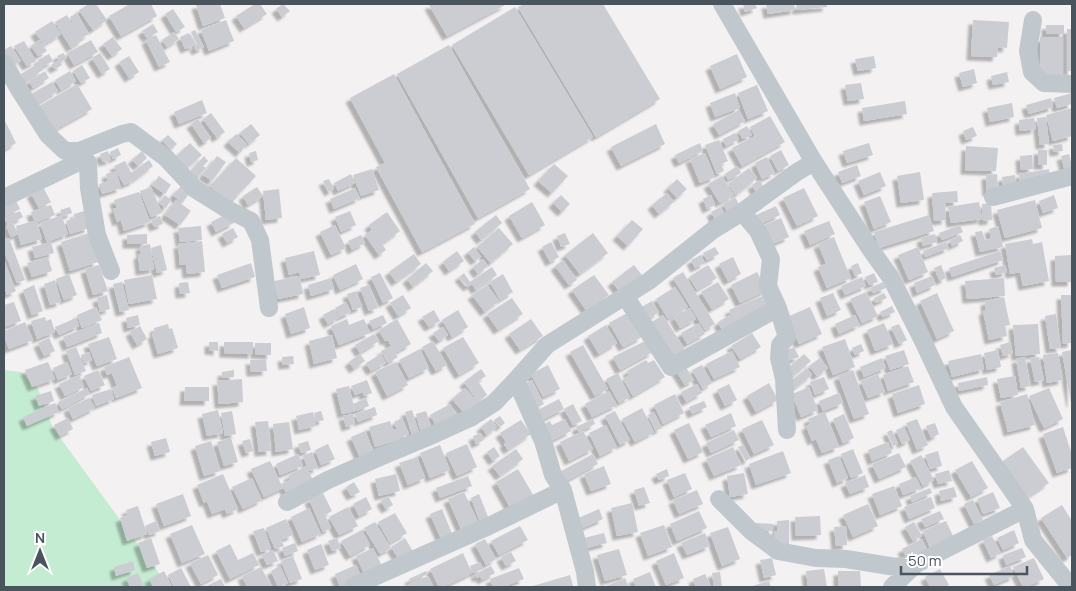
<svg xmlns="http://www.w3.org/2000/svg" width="1076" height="591" viewBox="0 0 1076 591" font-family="Manrope,sans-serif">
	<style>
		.green { fill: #c4ecd2 }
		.building { fill: #cbcdd3; filter: url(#shadow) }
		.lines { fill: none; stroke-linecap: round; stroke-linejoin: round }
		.minor { stroke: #c0c8ce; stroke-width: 18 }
	</style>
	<defs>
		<filter id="shadow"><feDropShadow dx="-4.5" dy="4.5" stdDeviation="1" flood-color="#0004"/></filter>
	</defs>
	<rect width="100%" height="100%" fill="#f3f1f1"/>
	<path class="green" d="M4 370 21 372 38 389 53 428 169 587H4Z"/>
	<path class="building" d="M89 4H96L107 20 93 30 79 10Z
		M130 4H151L157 16 121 36 109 16Z
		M199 4H220L225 18 203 26 196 5Z
		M255 4H260L267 14 244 28 236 16Z
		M283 4 290 11 282 17 276 9Z
		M431 4H507L447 36 429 5Z
		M524 4H603L660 99 596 137 518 7Z
		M743 4H755L757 8 745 12Z
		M766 4H794L795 10 768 14Z
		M796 4H827V7L797 10Z
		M515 7 593 137 529 175 452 45Z
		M173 9 185 27 176 32 165 14Z
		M77 13 89 34 82 38 83 40 71 48 55 22 67 15 79 35 70 17Z
		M226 20 234 41 209 51 201 30Z
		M973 20 1009 22 1007 48 998 47 997 57 971 56Z
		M52 21 61 34 44 45 35 32Z
		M153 24 158 32 147 38 142 31Z
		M1046 25H1064V34H1046Z
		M1067 29H1072V71H1067Z
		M195 30 204 47 196 51 194 46 197 45 191 32Z
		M174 32 179 39 167 47 162 40Z
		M189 33 195 45 185 49 180 37Z
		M156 35 170 62 159 67 146 40Z
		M113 37 122 49 112 56 103 44Z
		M1040 37H1063V75H1040Z
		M39 40 47 51 38 56 31 46Z
		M91 40 98 52 74 65 67 53Z
		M24 41 36 61 27 66 14 46Z
		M449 45 530 189 478 218 397 74Z
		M11 46 21 61 11 67 4 56V50Z
		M63 53 67 58 60 62 62 65 55 69 51 65 59 60 57 56Z
		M100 53 110 69 102 74 92 58Z
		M49 54 53 61 42 67 38 60Z
		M737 54 747 77 720 89 710 66Z
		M129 56 139 72 129 78 119 62Z
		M874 56 876 68 858 71 855 59Z
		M39 63 43 70 25 81 21 74Z
		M82 65 90 78 81 83 73 71Z
		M974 69 977 83 963 87 959 73Z
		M45 71 49 78 33 88 29 81Z
		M70 71 76 81 61 90 55 80Z
		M1007 72 1009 82 993 85 991 76Z
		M394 74 475 224 422 252 376 167 385 163 350 98Z
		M52 82 58 91 37 104 31 94Z
		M861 83 864 99 848 101 845 85Z
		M77 84 92 109 53 131 39 106Z
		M757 85 768 111 748 119 738 93Z
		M735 93 740 108 715 117 710 103Z
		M1072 93V104L1057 108 1054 98Z
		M1051 98 1053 107 1029 114 1026 105Z
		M202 100 207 113 179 124 174 112Z
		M905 101 907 114 864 121 862 108Z
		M1012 103 1014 117 990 122 987 108Z
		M1072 108V136L1053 141 1046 115Z
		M739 110 745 121 719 135 713 124Z
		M211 113 225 132 217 138 203 119Z
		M770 116 785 142 742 166 732 148 755 136 750 127Z
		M1046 117 1049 144 1040 145 1037 118Z
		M1034 118 1036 129 1020 131 1019 120Z
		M4 119 16 143 4 150Z
		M198 119 211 138 204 143 191 124Z
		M251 124 260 135 249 144 240 133Z
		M656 124 665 144 621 166 611 147Z
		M747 126 752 135 743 139 738 131Z
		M973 127 977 136 966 140 963 131Z
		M735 133 739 139 726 146 723 139Z
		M236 134 247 144 240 153 228 142Z
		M168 135 177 144 171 150 162 140Z
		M719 140 728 161 721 164 724 171 717 174 705 145Z
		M190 143 202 155 185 170 174 158Z
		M700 143 703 151 679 163 675 155Z
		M869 143 873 155 847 163 843 151Z
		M1062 144 1063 151 1054 152 1053 145Z
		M966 146 998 148 996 171 965 170Z
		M118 148 121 155 113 159 110 152Z
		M781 150 789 165 778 171 770 156Z
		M1038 150H1047V165H1038Z
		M108 151 111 160 103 162 100 154Z
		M142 151 147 158 138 166 132 160Z
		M256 151 258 160 251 162 249 153Z
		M705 153 715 177 700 183 690 159Z
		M1069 154 1072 166V173L1066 175 1061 156Z
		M1032 155 1033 169 1021 170 1020 156Z
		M204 156 208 161 203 166 206 168 199 176 198 174 194 178 189 173Z
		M217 156 226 162 212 181 203 175Z
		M767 157 775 173 762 179 755 163Z
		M236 158 256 176 238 195 218 178Z
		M149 160 153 166 136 179 131 173Z
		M125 161 135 180 124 185 114 166Z
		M554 164 568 176 552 193 538 181Z
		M857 165 861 176 842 183 838 172Z
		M737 166 741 173 728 180 725 174Z
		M749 168 757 178 736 195 728 184Z
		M372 169 379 190 361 196 353 175Z
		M1049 169 1050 180 1020 184 1019 174Z
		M116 171 121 188 102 194 99 184 108 181 106 174Z
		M880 172 886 186 864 195 858 181Z
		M920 172 924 200 901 203 897 176Z
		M351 174 355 183 338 191 334 183Z
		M997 174 998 192H987L986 175Z
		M1015 175 1016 183 1003 185 1002 177Z
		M159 176 171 185 165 194 152 185Z
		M722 176 734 195 720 203 708 184Z
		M217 178 238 196 231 204 210 186Z
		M329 179 334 189 329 192 323 181Z
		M677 179 687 189 677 198 668 188Z
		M760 180 765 190 757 194 752 185Z
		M181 186 190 193 182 203 173 195Z
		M43 187 51 202 39 208 31 193Z
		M151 187 162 213 151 217 140 191Z
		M257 187 263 196 248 205 243 196Z
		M355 188 360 198 334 209 330 199Z
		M804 188 818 216 797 226 783 198Z
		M279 189 282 218 266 220 263 191Z
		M957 191 958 202 945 203 946 220 934 221 932 193Z
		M139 192 150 222 124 231 121 220 117 222 113 209 117 208 114 200Z
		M667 193 674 202 659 214 652 205Z
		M165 195 171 200 166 208 159 203Z
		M561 195 570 204 562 212 553 203Z
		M711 195 715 205 707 209 703 199Z
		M1054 195 1058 208 1043 213 1039 201Z
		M880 196 891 222 874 229 864 202Z
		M14 197 20 209 4 217V202Z
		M735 197 741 208 729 215 723 204Z
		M176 200 191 211 180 225 165 215Z
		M1035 200 1042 228 1005 238 997 210Z
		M532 202 545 225 522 238 509 216Z
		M979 202 982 219 951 223 948 207Z
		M991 203 992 220 983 221 982 204Z
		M51 205 55 215 35 223 31 212Z
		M776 206 780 215 758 225 754 216Z
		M70 207 72 213 62 217 68 234 47 242 40 223 62 215 60 210Z
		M721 207 727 219 717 224 711 212Z
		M20 211 23 217 8 225 5 218Z
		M84 211 89 228 70 234 66 221 75 218 74 214Z
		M350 211 356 225 341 232 335 217Z
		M387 212 400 231 382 244 386 250 379 255 365 235 372 230 369 225Z
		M229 213 234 223 216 232 211 222Z
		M496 215 502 223 481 240 475 232Z
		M929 215 934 231 879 248 874 232Z
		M160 216 163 224 154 227 151 220Z
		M781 218 789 237 770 245 762 226Z
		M632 220 643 229 628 246 617 236Z
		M34 221V224L37 223 42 239 21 245 16 226Z
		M829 221 835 234 810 245 804 231Z
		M13 223 18 234 11 237 6 226Z
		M335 225 346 248 331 255 320 232Z
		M960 225 963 232 942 240 939 233Z
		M201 226 202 240 180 242 178 228Z
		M998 226 1003 247 980 252 975 232 982 231 985 240 991 238 989 229Z
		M233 228 238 237 227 243 222 234Z
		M499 228 513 244 491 263 477 247Z
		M89 233 98 262 70 271 61 242Z
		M565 233 570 244 561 247 557 236Z
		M593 233 608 253 580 274 565 255Z
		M147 234V244H127V235Z
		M935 234 937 242 923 246 921 238Z
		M361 235 365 243 352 250 348 241Z
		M960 235 963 241 952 246 950 240Z
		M834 237 842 257 826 263 818 244Z
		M9 238 25 280 17 283 4 251V240Z
		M1032 239 1033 244 1042 242 1049 281 1023 286 1020 272 1010 274 1005 244Z
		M202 241 205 272 187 274 186 264 180 265 178 244Z
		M51 242 54 253 35 258 32 247Z
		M551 242 559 257 550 262 542 247Z
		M946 242 949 248 925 257 923 251Z
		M150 244 154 269 140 271 138 255 141 254 140 246Z
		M161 245 167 270 157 273 151 248Z
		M474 247 481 257 475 261 468 252Z
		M715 247 719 254 707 260 703 253Z
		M918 247 928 272 909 280 898 255Z
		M314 251 320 275 301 279 299 271V272L289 275 285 258Z
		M457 251 464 261 449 271 443 262Z
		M1000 251 1003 260 952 277 949 268Z
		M414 254 421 264 396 282 389 272Z
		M701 255 705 263 695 268 691 260Z
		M1072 255V282H1056L1055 256Z
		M48 257 52 271 32 277 27 263Z
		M733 257 741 274 728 281 719 264Z
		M842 257 851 278 827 288 818 267Z
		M483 259 488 266 478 274 473 267Z
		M4 260 16 291 7 295 4 286Z
		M563 260 577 280 569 285 555 266Z
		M251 263 255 277 222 288 217 275Z
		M426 263 433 271 413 287 407 279Z
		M858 263 862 273 855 276 851 266Z
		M356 264 363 279 340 290 333 275Z
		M99 265 108 291 93 295 85 269Z
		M634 265 642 275 620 292 612 282Z
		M708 265 717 278 697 290 689 277Z
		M941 265 946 278 940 281 934 268Z
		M1005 265 1007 272 996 275 994 268Z
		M492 267 497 275 476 290 472 284 468 287 459 277 464 273 470 282Z
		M683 272 715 324 705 330 673 278Z
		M757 272 767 290 740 303 731 285Z
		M380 273 393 298 383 303 371 277Z
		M874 273 878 282 869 285 865 277Z
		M69 274 77 295 64 300 56 279Z
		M503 274 513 292 500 300 490 282Z
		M152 275 157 299 129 304 124 280Z
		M594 275 609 295 586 310 572 290Z
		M300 276 303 294 278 299 274 281Z
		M932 276 935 285 917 293 914 283Z
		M862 277 866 286 845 295 841 286Z
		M331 278 334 289 311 296 308 285Z
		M1004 278 1005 296 967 299 965 281Z
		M55 280 61 302 50 305 44 284Z
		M122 282 129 310 120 312 113 284Z
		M188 282 190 293 180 294 179 283Z
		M718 282 729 299 712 309 701 292Z
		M883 282 886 288 873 293 870 288Z
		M34 285 43 311 32 315 23 290Z
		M369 285 378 308 369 311 360 288Z
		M487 285 499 301 485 312 472 295Z
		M675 287 688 307 668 319 656 299Z
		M356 291 362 307 353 310 347 294Z
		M866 292 878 316 862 323 850 299Z
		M833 293 841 310 827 316 820 298Z
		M884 293 887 298 876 303 874 298Z
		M937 293 954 331 937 339 920 301Z
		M107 295 110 309 100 312 97 298Z
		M403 295 411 308 398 316 390 303Z
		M765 295 771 310 736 325 729 310Z
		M1061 295H1072V343L1063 344Z
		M1004 297 1010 325 1005 326 1007 336 989 340 983 311 986 310 985 301Z
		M512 298 523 314 498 330 487 314Z
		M652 301 659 312 645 321 638 309Z
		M14 302 21 321 4 327V305Z
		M346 302 351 312 340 317 335 308Z
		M892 306 895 312 883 317 880 312Z
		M96 307 102 320 82 328 77 315Z
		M304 307 310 328 291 334 285 314Z
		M810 307 822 334 799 344 787 317Z
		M690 308 696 319 680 328 674 317Z
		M334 309 339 318 328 324 323 315Z
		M434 310 440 321 429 327 422 317Z
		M458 310 468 327 452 337 442 320Z
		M629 312 642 337 623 347 609 323Z
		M1056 314 1061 348 1050 349 1045 316Z
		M138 315 140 325 128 328 126 318Z
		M383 315 387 323 373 329 369 321Z
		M663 315 685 350 672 358 650 323Z
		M730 315 736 327 724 334 718 322Z
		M855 315 860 325 839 334 835 324Z
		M45 317 46 321 51 319 55 332 37 339 31 321Z
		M76 318 79 326 59 335 55 327Z
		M347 319 349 325 364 319 370 333 339 345 331 326Z
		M397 319 411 344 395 353 398 357 388 363 381 351 391 346 388 340 385 341 379 330Z
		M531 319 543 336 520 350 509 334Z
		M25 322 33 340 9 349 4 336V331Z
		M99 323 102 333 67 347 63 337Z
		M699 323 705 334 687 344 681 333Z
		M884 323 893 344 875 351 867 330Z
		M168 324 169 329 172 328 178 348 158 354 152 334 155 333 154 328Z
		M899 324 907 340 899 344 891 327Z
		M1038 324 1040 354 1016 356 1013 325Z
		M606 325 617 343 599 354 588 336Z
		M140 326 147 339 137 345 130 332Z
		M443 327 448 335 439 341 433 333Z
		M752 333 761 347 740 359 731 346Z
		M374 334 379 341 360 353 355 345Z
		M332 335 337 358 314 364 309 341Z
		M109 337 117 359 97 366 88 344Z
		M463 337 479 363 459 375 443 348Z
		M49 338 55 351 44 356 38 343Z
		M845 339 855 367 833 375 822 347Z
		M647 340 653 352 620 370 613 357Z
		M433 341 447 365 436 371 422 347Z
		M209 342H218V351L209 350Z
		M224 342H253V354L224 353Z
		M1010 342 1013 353 1003 356 1000 345Z
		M255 343H271V355L255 354Z
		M861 344 864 351 855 355 852 348Z
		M583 345 608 389 595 396 570 352Z
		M76 347 86 371 75 375 66 351Z
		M794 347 799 357 788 361 784 351Z
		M420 349 429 368 409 378 399 360Z
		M904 350 909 364 890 370 885 356Z
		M998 350 1001 367 987 370 984 353Z
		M1072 350V403H1071L1062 352Z
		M732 351 740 367 714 379 706 364Z
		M89 352 92 360 84 363 81 355Z
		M1058 353 1063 380 1047 383 1043 355Z
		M360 354 365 361 354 369 349 362Z
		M381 354 386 363 371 371 366 363Z
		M804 354 811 361 793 376 787 369Z
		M981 354 984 369 952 377 948 361Z
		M293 356 294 364 283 365 282 357Z
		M129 357 142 388 116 398 112 388 117 386 112 373 107 375 104 367Z
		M1025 357 1030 386 1021 388 1016 359Z
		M1039 357 1044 380 1035 382 1030 358Z
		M820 358 828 368 817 376 809 366Z
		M882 358 886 368 864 377 860 367Z
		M250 360H266L267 371 251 372Z
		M646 360 648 363 654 360 665 377 633 396 623 379 629 375 627 371Z
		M48 362 55 379 32 387 25 370Z
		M67 362 72 374 58 380 53 368Z
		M396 362 408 385 387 396 375 372Z
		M684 364 694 380 685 385 675 369Z
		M548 365 560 389 543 397 531 374Z
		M702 365 712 383 703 389 692 370Z
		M908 366 914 382 888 391 883 375Z
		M807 368 812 375 795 388 790 382Z
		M481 369 486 376 478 381 487 395 478 402 464 382Z
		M98 370 105 385 91 391 84 376Z
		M234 370V377L222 378V372Z
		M853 370 869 414 854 419 838 376Z
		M618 373 630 397 619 403 606 379Z
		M878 374 885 392 868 398 861 381Z
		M79 375 84 387 65 396 59 384Z
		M1015 376 1018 395 1001 398 997 379Z
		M824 377 829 389 815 395 810 382Z
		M987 377 988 385 959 391 958 383Z
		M242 379 243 402 219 404 217 381Z
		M367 380 372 393 364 396 363 392 355 395 351 386Z
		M532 380 544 404 535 409 523 385Z
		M769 383 778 400 756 412 747 396Z
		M697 384 702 393 686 402 681 392Z
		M729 384 737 400 725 406 717 390Z
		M919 385 925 404 898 413 892 394Z
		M349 386 355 411 342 414 336 389Z
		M185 387H209V401H184Z
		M809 387 818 410 801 417 792 394Z
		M87 388 90 394 62 409 58 402Z
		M465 388 480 405 467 416 452 399Z
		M1049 388 1063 419 1044 428 1029 396Z
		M111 389 114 399 96 406 92 395Z
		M51 391 54 401 39 406 35 396Z
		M609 391 617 405 592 417 585 404Z
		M839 393 843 403 823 411 819 401Z
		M675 394 684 413 663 424 654 405Z
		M1027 394 1035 425 1008 432 1000 402Z
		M89 398 95 408 73 419 68 408Z
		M366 398 369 406 356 411 353 404Z
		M559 399 564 409 540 421 536 411Z
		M704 401 707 407 692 414 689 407Z
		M55 403 59 412 27 426 23 417Z
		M450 404 459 419 439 431 430 415Z
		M573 404 582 421 573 425 564 409Z
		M375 407 377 415 358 422 355 414Z
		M642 408 654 432 635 442 622 419Z
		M218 410 223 433 207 436 202 414Z
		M412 410 420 436 413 438 405 412Z
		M232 411 236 434 225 436 221 413Z
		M321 411 324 420 316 422 314 413Z
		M426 411 432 429 421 433 416 414Z
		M615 411 630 440 620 445 605 416Z
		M313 412 316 426 299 430 296 416Z
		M654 412 662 428 656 431 648 415Z
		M825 412 839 447 822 453 816 439 812 441 806 426 810 424 808 419Z
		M731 413 736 426 711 437 705 425Z
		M353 414 355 424 346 427 343 416Z
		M844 414 854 438 843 443 833 419Z
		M500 416 505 423 500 427 494 420Z
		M68 418 73 429 60 436 54 425Z
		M402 418 409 434 400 438V439L375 447 369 427 390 421 393 430 397 429 394 422Z
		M491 419 497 427 487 435 481 427Z
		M565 419 571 431 549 442 540 426 550 421 552 425Z
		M593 419 595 424 579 432 576 427Z
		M917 419 928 445 917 450 906 423Z
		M521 420 531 434 508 450 504 444 506 442 500 433Z
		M762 420 774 445 754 454 742 429Z
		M268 421 271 451 259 452 255 422Z
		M289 422 293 449 276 452 273 424Z
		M689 423 703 452 688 459 674 430Z
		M935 423 939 434 931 438 926 426Z
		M606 425 617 447 600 456 589 433Z
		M904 427 910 440 902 444 896 430Z
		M1063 427 1072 455V468L1057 473 1043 434Z
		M734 430 739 440 711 453 706 443Z
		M892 430 898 444 893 446 887 432Z
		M365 431 374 452 360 458 351 437Z
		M583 431 593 449 569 461 560 442Z
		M481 433 484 440 476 444 473 436Z
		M166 438 170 452 155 456 151 442Z
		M231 438 238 462 224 466 217 442Z
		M250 439 253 451 246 453 242 441Z
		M211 441 220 471 204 476 195 446Z
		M308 441 311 450 301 453 298 444Z
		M888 442 892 453 872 461 868 450Z
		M328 444 335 459 321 465 315 450Z
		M467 444 477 467 457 476 446 453Z
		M440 445 450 470 430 478 420 453Z
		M743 445 750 458 746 461 738 447Z
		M494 447 500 456 493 461 487 452Z
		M733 447 741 465 714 476 706 459Z
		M1023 447 1049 483 1028 497 1003 461Z
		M516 449 523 459 500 476 492 466Z
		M853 449 863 473 851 478 841 454Z
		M783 451 791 473 756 485 749 464Z
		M938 451 942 466 930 469 925 455Z
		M312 452 318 468 309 471 303 456Z
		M899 453 906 467 879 479 872 464Z
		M298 454 303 466 280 475 276 464Z
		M593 454 598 464 566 481 561 471Z
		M921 455 934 480 923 486 910 461Z
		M839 456 848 478 837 483 828 460Z
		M417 457 425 478 408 485 399 463Z
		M270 461 283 488 264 497 251 469Z
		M972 461 988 488 971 497 955 470Z
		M306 466 315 484 290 498 281 484 290 480 288 476Z
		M604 466 611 484 591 491 584 474Z
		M518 469 535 498 512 511 496 482Z
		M667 469 669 476 659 480 656 474Z
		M949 470 952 481 938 484 935 474Z
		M685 473 692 489 674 497 667 480Z
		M744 473 748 494 730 497 727 476Z
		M223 474 238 509 227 514 225 509 212 514 207 501 204 503 197 485Z
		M396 474 400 491 379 496 375 479Z
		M865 475 869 487 850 494 845 483Z
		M468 476 472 486 440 498 436 488Z
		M916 477 921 488 903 495 899 484Z
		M252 478 262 500 243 509 232 487Z
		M354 482 360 492 351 496 346 487Z
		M894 486 902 506 880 515 872 494Z
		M644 487 650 503 639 506 634 490Z
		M954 487 957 497 941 501 939 491Z
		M930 488 932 493 912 502 910 496Z
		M697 490 703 504 679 514 673 500Z
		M464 492 478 522 461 529 448 499Z
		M993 492 1000 508 983 514 977 499Z
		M323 493 332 511 325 515 331 528 323 532 309 499Z
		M183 494 191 516 164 526 156 504Z
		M479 494 490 522 481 525 471 498Z
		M388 496 393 505 386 509 381 501Z
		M366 497 372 509 359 516 353 504Z
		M931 497 935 508 909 519 904 507Z
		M973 500 983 520 974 524 964 504Z
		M632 503 638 532 617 536 611 508Z
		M868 504 878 526 853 537 843 515Z
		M1062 505 1072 521V555L1067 558 1041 518Z
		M138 506 147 534 127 541 120 518 128 515 126 510Z
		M348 507 358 526 339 535 329 517Z
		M309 508 321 534 302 542 291 517Z
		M442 509 453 536 442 541 430 514Z
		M599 509 603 519 580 529 576 519Z
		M699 511 707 528 677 541 670 524Z
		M940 511 944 519 925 527 921 519Z
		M395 513 407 533 390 543 378 522Z
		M820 516 821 535 796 536 795 517Z
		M286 519 293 535 281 540 284 546 275 549 266 528Z
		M789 520V545H774V531H777V521Z
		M156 521 160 531 149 535 145 526Z
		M946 521 954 538 930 548 923 531Z
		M375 522 391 548 380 554 364 528Z
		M914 522 922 536 913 541 905 527Z
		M756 523 773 524V531L755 530Z
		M192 525 205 554 182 563 170 534Z
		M664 525 672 547 648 556 640 533Z
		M520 526 528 540 499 555 491 541Z
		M846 526 847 545 836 546 834 527Z
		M728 527 740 559 722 566 710 533Z
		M264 528 271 549 261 552 253 531Z
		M362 530 370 545 350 556 341 541Z
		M1014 530 1019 543 1003 550 997 538Z
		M604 533 607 543 587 548 584 538Z
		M705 533 710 546 687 555 681 543Z
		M992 536 1001 553 991 558 983 540Z
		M151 538 160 564 147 568 138 543Z
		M337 538 341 548 332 551 328 541Z
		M405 538 414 553 400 561 391 547Z
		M485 539 496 559 486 565 475 544Z
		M922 539 929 553 909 563 902 549Z
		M295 543 298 551 285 556 282 548Z
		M230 544 238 560 253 553 259 565 230 579 216 551Z
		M321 544 329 565 315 570 307 550Z
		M373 548 382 566 365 575 356 556Z
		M1022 548 1026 557 1006 565 1003 555Z
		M619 549 627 575 605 581 597 555Z
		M273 550 278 561 267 565 262 555Z
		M511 552 516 561 506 566 501 557Z
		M463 553 472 573 443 587H439L430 569Z
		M674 553 684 578 666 585 656 561Z
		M208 555 218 575 201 584 190 563Z
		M293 556 302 579 290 583 281 561Z
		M772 558 776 575 764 578 760 560Z
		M1034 558 1044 579 1026 587H1023L1013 567Z
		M133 561 135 570 116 576 114 567Z
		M480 562 483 569 473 573 470 566Z
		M356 565 363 581 348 587H340L335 574Z
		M280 566 288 583 278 587 271 571Z
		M491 566 495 573 482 580 480 576 477 578 475 574Z
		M1010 566 1014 576 994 585 989 575Z
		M261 567 271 586 268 587H247L242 576Z
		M181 568 191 587H174L168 575Z
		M519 568 524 579 503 587H493L490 579Z
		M824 569 827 587H808L806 571Z
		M940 569 949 585 944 587H930L925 577Z
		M164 571 172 587H153L149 579Z
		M426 571 428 574 410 582 409 579Z
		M838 571H860L861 587H838Z
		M650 572 656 587H636L633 579Z
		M720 572 722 587H714L712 573Z
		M138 573 144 587H130L126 578Z
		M705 574 711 587H696L693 579Z
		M570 575 573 586 568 587H534L533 586Z
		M428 576 433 587H411L410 584Z
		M625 578 629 587H606V586Z
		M221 579 225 587H204Z
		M769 581 771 587H749Z"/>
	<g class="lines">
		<path class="minor" d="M722 4 814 162 871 250 891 278 923 341 954 407 1025 509 1033 540 1067 582 1070 587
			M1033 20 1028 51 1032 72 1044 83 1072 84
			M4 63 20 91 48 135 65 151H79L88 163 89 188 97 235 111 271
			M79 151 122 134 131 132 166 158 195 189 227 209 251 221 260 240 269 308
			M993 197 1072 176
			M4 198 85 159
			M742 212 758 231 771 259 768 286 778 308 787 337 780 345 779 358 784 379 787 430
			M625 296 671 367 778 308
			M516 380 543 441 553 475 563 490 585 572 587 587
			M719 499 751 531 778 551 816 558 846 559 896 567 916 564 1025 509
			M287 502 328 480 380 457 428 437 472 417 494 403 516 380 547 345 649 281 713 230 742 212 797 172 814 162
			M354 586 489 526 563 490
			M892 587 916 564"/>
	</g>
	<rect width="1076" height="591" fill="none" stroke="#4a545d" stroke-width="10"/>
	<g transform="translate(40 551)" stroke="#ffffff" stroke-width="4" paint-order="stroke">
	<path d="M0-4L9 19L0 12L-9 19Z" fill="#4a545d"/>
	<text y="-8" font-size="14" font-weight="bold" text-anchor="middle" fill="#4a545d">N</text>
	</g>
	<path d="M901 566v8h126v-8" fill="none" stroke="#4a545d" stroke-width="2.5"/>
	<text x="908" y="566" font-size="15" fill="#4a545d" stroke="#ffffff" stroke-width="4" paint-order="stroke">50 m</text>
</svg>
